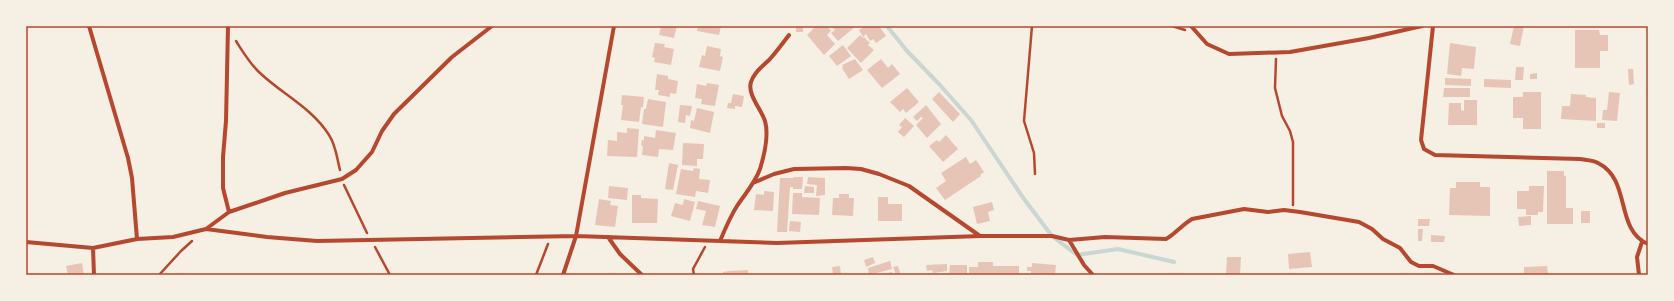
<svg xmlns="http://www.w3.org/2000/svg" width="1674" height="301" viewBox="0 0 1674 301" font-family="'Titillium Web',sans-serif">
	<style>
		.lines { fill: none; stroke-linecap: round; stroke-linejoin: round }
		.stream { stroke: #c9d6d2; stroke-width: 4 }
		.building { fill: #e6c5b7 }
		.path { stroke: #b5482f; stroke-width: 2.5 }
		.minor { stroke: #b5482f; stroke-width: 4 }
		.neatline { fill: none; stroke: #b5482f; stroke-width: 1.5 }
	</style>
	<rect width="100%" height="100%" fill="#f6efe4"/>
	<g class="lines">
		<path class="stream" d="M887 26 907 51 939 84 971 120 1024 199 1052 236 1077 255 1118 249 1174 262"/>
	</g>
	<path class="building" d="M658 26H677L674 38 659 35 661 27Z
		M698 26H721L719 35 697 31Z
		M796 26H803V32H796Z
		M816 26H827L831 31 827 35 835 44 824 55 807 35Z
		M831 26H856L838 41 831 33 835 30Z
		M865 26H879L886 36 876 43 873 39 870 41 866 34 863 37 859 30Z
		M1514 26H1524L1520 46 1510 44Z
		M1575 30H1599L1600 35H1608V51H1600V68H1575Z
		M860 35 863 38 864 37 870 43 868 45 874 50 861 63 847 48Z
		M655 43 665 44 664 47 674 49 671 65 654 62 655 58 652 57Z
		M1450 43 1476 47 1474 69 1462 68 1461 76 1447 74Z
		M843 45 851 56 837 66 829 56Z
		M707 46 721 49 720 56 723 57 720 71 699 67 702 55 705 56Z
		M855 59 863 70 849 79 842 68 843 67 842 65Z
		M881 59 888 68 892 64 900 74 882 88 867 70Z
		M1516 67H1524L1523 80H1515Z
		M1628 69H1633L1634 84 1629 85Z
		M1537 73V79H1530V74Z
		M657 74 668 76V79L678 81 676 94 670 93V97L658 95 659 90H655Z
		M1445 78 1471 79V86L1445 85Z
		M1484 79 1511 80V88L1484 87Z
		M707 83 719 85 715 106 701 104 702 99 695 98 697 84 706 86Z
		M907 88 919 102 906 113 903 109 900 112 890 102Z
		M1444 88H1470V97H1443Z
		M939 92 960 114 953 122 932 99Z
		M1523 92H1541V129H1523V118H1513V97H1523Z
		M1609 92 1620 93 1617 121 1602 120 1603 110H1607Z
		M733 94 744 96 742 107 735 106V109L727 108 728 103H731Z
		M1571 94 1586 95V97L1596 98V121L1561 119 1562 106H1570Z
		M622 95 644 97 643 107H641L639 122 621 120 623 105H621Z
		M648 99 666 102 663 127 642 124 644 109H646Z
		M1464 100H1477V125H1448L1449 103H1461V110L1464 111Z
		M680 105 692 106 690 116 686 115 685 123 678 122Z
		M926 105 941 124 927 138 916 125 923 118 921 117 917 121 913 117Z
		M697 108 714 112 710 133 690 128 691 120 694 121Z
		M905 118 914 126 904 137 898 132 902 127 899 125Z
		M1597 123H1605V128H1597Z
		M627 128 639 129 637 157 607 156 608 140 617 141V132L627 133Z
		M656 130 676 133 673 150 659 149 658 157 642 155 643 146H641L642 140H644V136L655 138Z
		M946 135 958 149 943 162 929 146 937 140 939 142Z
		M683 143 704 144 703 159H697V166L682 165Z
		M966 157 970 164 976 160 984 172 980 175 981 176 945 200 936 188 946 181 941 173Z
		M669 163 678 165 673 190 665 189Z
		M694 168 700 169 699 179 710 180 708 193 696 191 695 197 676 194 681 169 693 171Z
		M1547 171H1564V176H1566V208H1573V224H1547Z
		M794 177H803L802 189H793V187H790L787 232H777L780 178H793Z
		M808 177 825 178V195L816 196 817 185 807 184Z
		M1456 182H1480V187H1490V216L1449 215 1450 188H1456Z
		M609 186 628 188 627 200 608 198Z
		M805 186 814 187V193H804Z
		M1529 186H1544L1543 212H1538V215H1526V209H1517V191H1529Z
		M764 191 774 192 773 211 754 210 756 194 764 195Z
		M793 193H802V197L820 198 819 215 792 214Z
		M839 194H849V198H854L853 216 832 215 833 198H839Z
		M632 195H641V198L658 199 657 223H632Z
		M878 197H888V204H902V221H878Z
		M599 199 611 201 610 205 618 206 615 227 595 225Z
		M684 199 695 202 690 221 671 216 675 203 683 205Z
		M698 201 720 206 715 227 702 225 706 211 696 209Z
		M992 202 994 210 988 212 990 221 977 224 973 207Z
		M1581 211H1590V223H1581Z
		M1531 216V225L1519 226 1518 217Z
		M1418 219H1430L1429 226H1418Z
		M790 221 801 222 800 232 789 231Z
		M1418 229H1423L1422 241H1418Z
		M1431 235 1445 236 1444 242H1431Z
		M1310 252 1312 267 1289 269 1288 254Z
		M873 257 875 263 866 267 864 260Z
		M1227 257H1241L1240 275H1226Z
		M890 261 892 269 869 275 868 268Z
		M978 262H993V266H1019V275H969V267H978Z
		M82 263 84 275H68L66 266Z
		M1032 263 1056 265 1055 275 1031 273V271H1027V267H1032Z
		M947 264V271L933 273 932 270 927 271 926 265Z
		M950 265H967V274L949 273Z
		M840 266 841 275H833L832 267Z
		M898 266 901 275H896L893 267Z
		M1547 266 1548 275H1524V267Z
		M748 270V275H723V272L729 271Z
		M892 272 893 275H883V274Z
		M42 273V275H26V274Z"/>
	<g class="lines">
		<path class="path" d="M1032 26 1024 121 1034 153 1035 174
			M1172 26 1185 30
			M236 41C243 52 250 64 260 73 282 94 312 108 329 135 336 145 337 159 340 170
			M1276 59 1275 88 1282 116 1290 131 1293 142V205
			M344 185 367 233
			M375 247 390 275
			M159 275 181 251 192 241
			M536 275 548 244
			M694 275 693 269 705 247"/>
		<path class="minor" d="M89 26 128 158 132 178 137 239
			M228 26 226 121 223 157V188L229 212
			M1191 26 1207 44 1229 54 1290 52 1369 38 1422 26
			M1433 26 1421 140 1424 149 1435 155 1580 159C1585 160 1593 160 1598 163 1632 180 1614 229 1648 244
			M753 183 774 174 794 169 846 168 861 169 879 174 909 186 980 236
			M206 229 229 212 285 193 342 179 356 170 372 152 382 131 394 114 452 57 492 26
			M608 237 620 254 642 275
			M1069 240 1084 265 1093 275
			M720 241C725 229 730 217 737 206 745 194 755 183 760 169 764 156 769 135 765 121 761 109 747 94 751 82 754 72 763 66 770 59 777 51 783 43 789 35
			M26 242 93 248 137 239 173 237 206 229 267 237 317 241 576 236 777 243 981 236H1052L1069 240 1105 237 1166 239C1175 234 1182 225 1192 219L1244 209 1268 212 1284 210 1300 212 1359 222 1372 229 1383 239 1400 248 1411 262 1419 266H1433L1454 275
			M93 248 94 275
			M563 275 576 236 614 26
			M1639 275 1637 257 1642 242"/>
	</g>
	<rect width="1674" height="301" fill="none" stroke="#f6efe4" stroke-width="54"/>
	<rect x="27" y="27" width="1620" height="247" class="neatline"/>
</svg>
